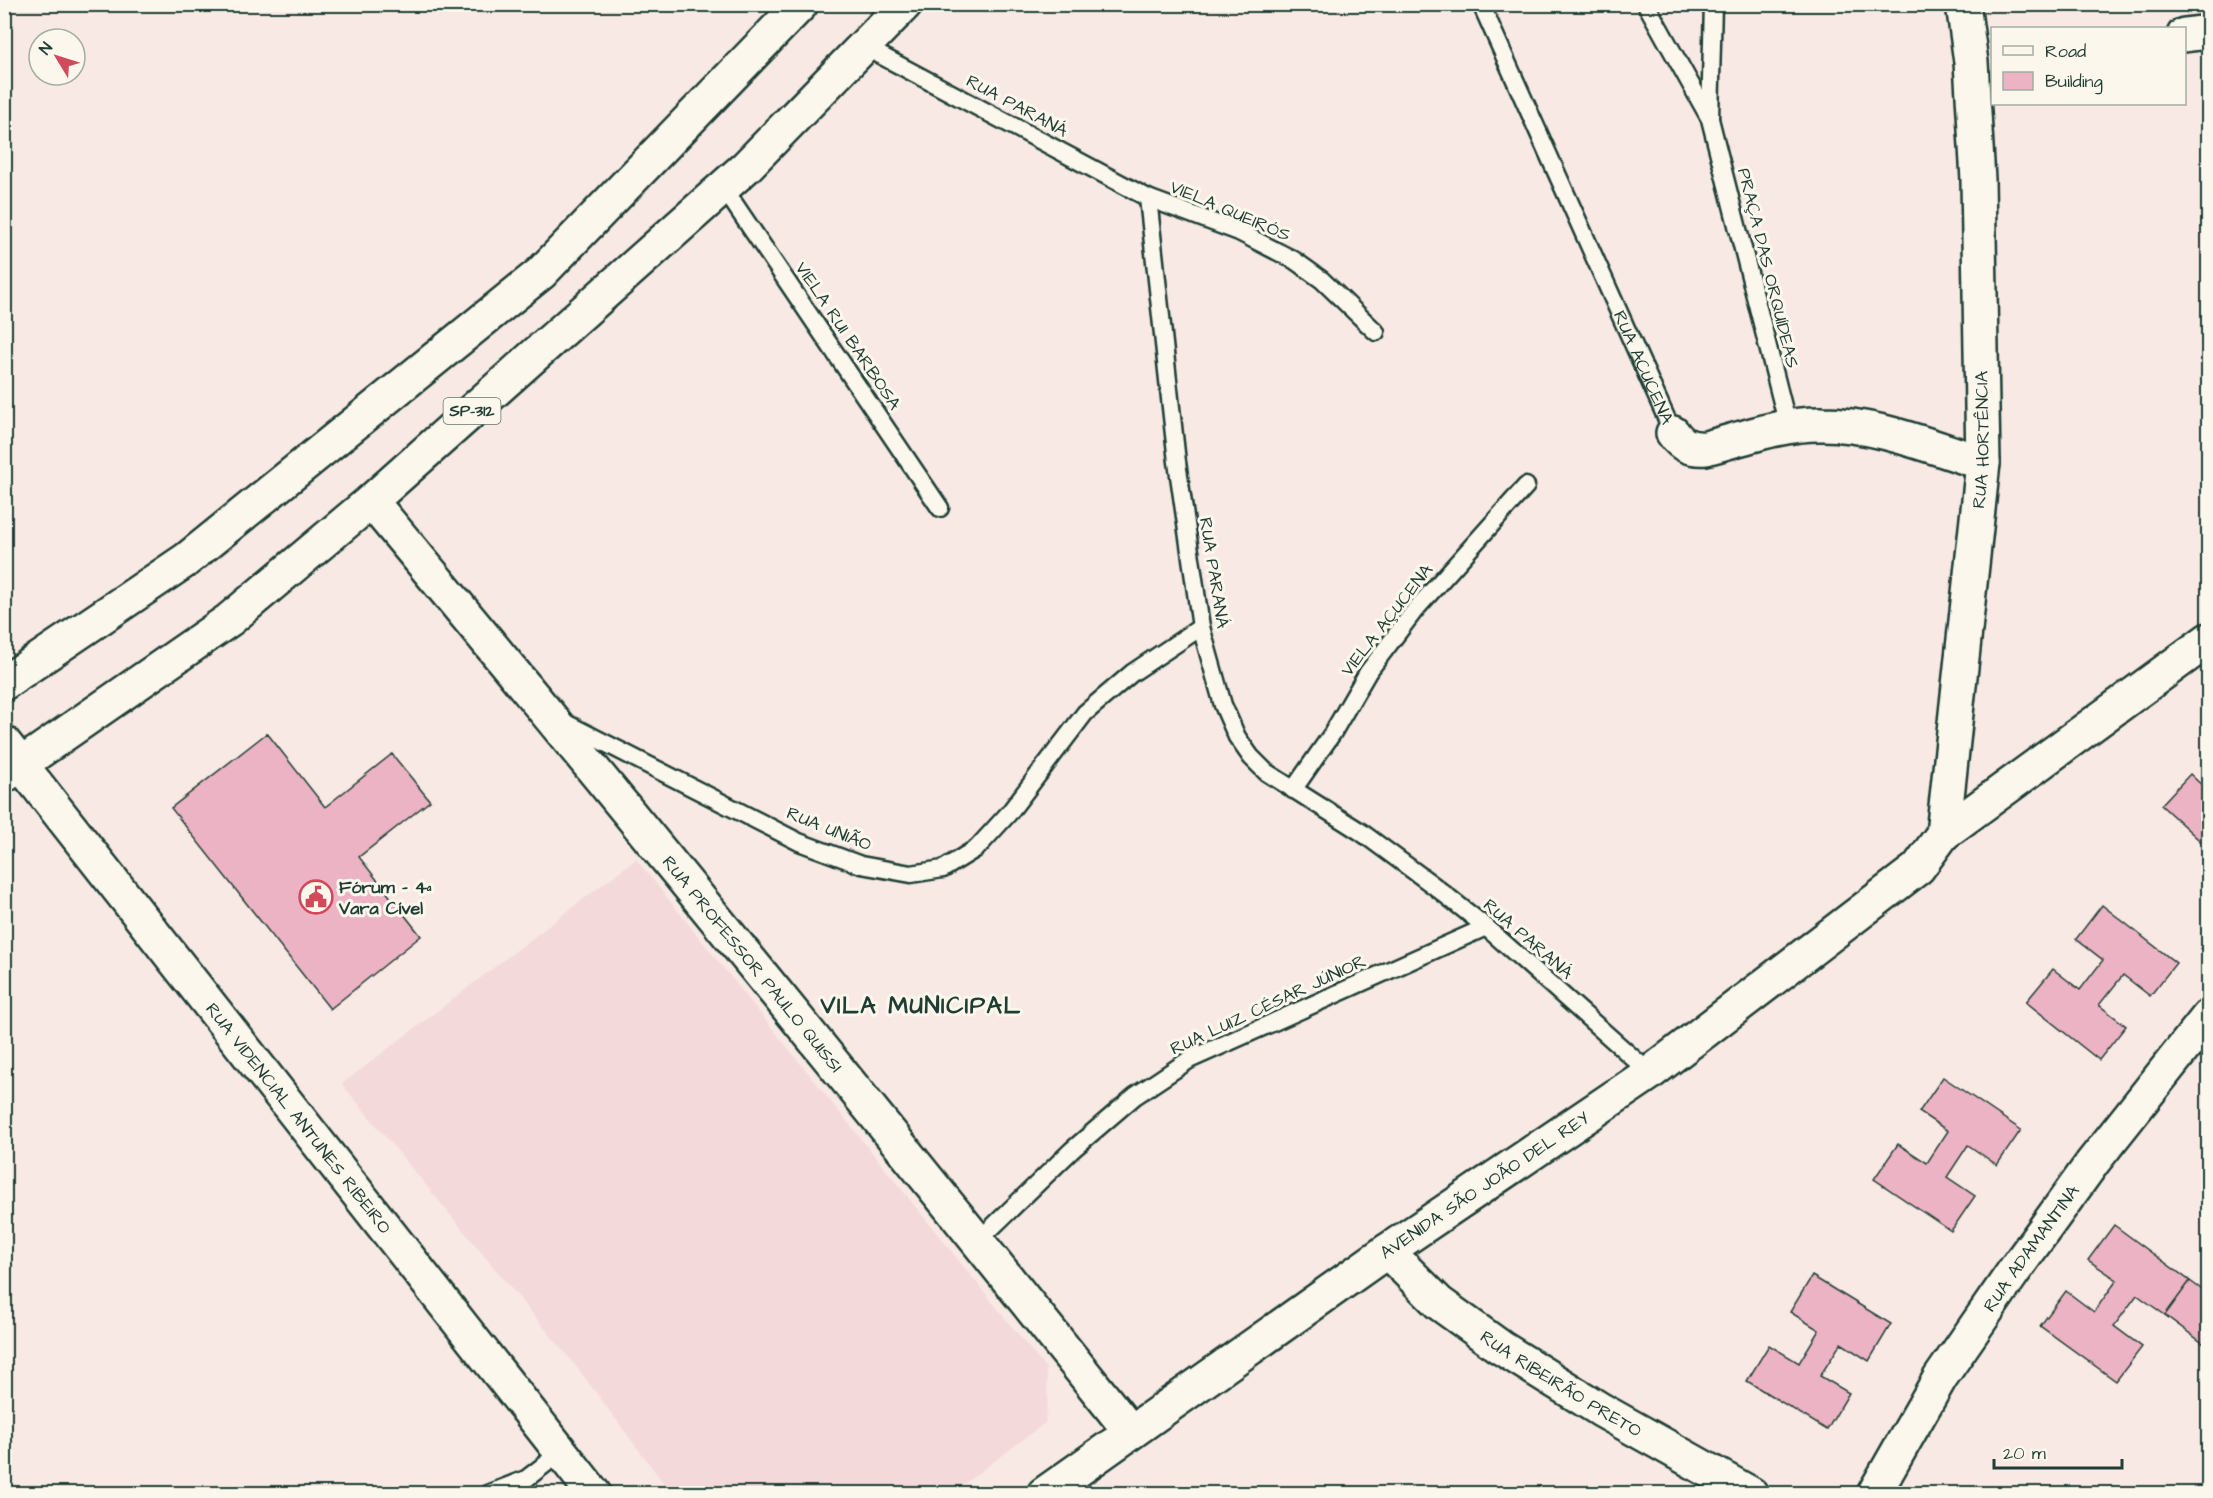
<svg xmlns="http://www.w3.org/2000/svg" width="2213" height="1498" viewBox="0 0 2213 1498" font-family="'Architects Daughter',sans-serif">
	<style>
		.built { fill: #f4d9da }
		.building { fill: #ecb3c4; stroke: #1f3d34; stroke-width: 1.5 }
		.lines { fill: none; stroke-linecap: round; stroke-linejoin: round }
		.service-casing { stroke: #1f3d34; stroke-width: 21 }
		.minor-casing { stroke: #1f3d34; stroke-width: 38 }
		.primary-casing { stroke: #1f3d34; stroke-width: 38 }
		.service { stroke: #fbf7ec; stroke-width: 16 }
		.minor { stroke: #fbf7ec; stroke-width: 33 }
		.primary { stroke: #fbf7ec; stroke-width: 33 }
		.labels { text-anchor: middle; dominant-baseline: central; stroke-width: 6; stroke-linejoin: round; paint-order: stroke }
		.shield { fill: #fbf7ec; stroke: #61756b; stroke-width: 1.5 }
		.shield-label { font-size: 16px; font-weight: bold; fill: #1f3d34 }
		.street-label { font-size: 18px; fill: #1f3d34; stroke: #fbf7ec }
		.poi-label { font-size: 18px; font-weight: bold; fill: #1f3d34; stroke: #fbf7ec; text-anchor: start }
		.district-label { font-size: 24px; font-weight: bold; letter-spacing: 1.5px; fill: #1f3d34; stroke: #fbf7ec }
	</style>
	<rect width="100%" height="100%" fill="#f8e9e4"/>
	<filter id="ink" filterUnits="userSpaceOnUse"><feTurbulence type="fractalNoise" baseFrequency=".0167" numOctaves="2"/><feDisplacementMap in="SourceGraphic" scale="12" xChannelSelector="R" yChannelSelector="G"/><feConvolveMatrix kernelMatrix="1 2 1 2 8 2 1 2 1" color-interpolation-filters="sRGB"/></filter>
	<g filter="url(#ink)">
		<path class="built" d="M636 859 1046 1369 1048 1399 1045 1423 952 1493H671L579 1370 342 1084Z"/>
		<path class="building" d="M267 733 325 807 392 754 430 801 359 857 421 936 330 1009 171 808Z
			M2190 774 2208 791V848L2161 805Z
			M2102 905 2176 963 2150 996 2123 975 2099 1005 2126 1026 2099 1060 2026 1002 2053 969 2080 990 2103 960 2076 939Z
			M1943 1077 2021 1130 1997 1165 1968 1145 1947 1177 1975 1196 1951 1231 1874 1179 1898 1144 1927 1163 1948 1131 1919 1112Z
			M2114 1225 2190 1281 2165 1315 2137 1295 2114 1326 2142 1347 2116 1381 2040 1326 2066 1291 2094 1312 2117 1280 2088 1260Z
			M1812 1276 1891 1324 1869 1361 1841 1343 1820 1376 1849 1393 1827 1430 1747 1381 1769 1345 1799 1363 1819 1330 1790 1312Z
			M2190 1281 2208 1294V1347L2165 1315Z"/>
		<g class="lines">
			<defs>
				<g id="service">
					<path id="s1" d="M1481 4 1673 433"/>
					<path d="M1646 4 1710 119 1788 426"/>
					<path d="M865 47 1148 198 1239 232 1294 260 1322 280 1376 332"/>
					<path d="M1710 118 1713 4"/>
					<path d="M723 187 940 508"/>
					<path d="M1148 198 1177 462 1201 627 1223 705 1237 737 1251 757 1266 772 1361 832 1433 885 1486 927 1650 1073"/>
					<path d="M564 722 799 842 861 865 911 874 943 869 977 848 1009 813 1085 713 1132 673 1201 627"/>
					<path d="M1293 790 1332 734 1368 672 1415 610 1526 486"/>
					<path d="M978 1241 1072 1150 1135 1096 1189 1060 1486 927"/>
					<path d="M487 1494 526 1479 561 1452"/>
				</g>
				<g id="minor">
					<path d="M2184 35 2208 32"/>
					<path d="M1673 433C1682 446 1691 449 1706 448 1744 438 1783 423 1823 424 1877 424 1931 447 1983 463"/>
					<path id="s2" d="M371 501C627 808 880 1119 1130 1431"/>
					<path id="s3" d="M4 743 594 1494"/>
					<path d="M1943 834 2208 640"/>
					<path id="s4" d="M1387 1251 1439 1303 1500 1347 1601 1410 1751 1494"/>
					<path id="s5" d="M1044 1494 1387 1251 1650 1073 1918 868 1943 834 1983 463 1978 180 1971 62 1963 4"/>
					<path id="s6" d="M1874 1494 1940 1378 2014 1271 2093 1162 2208 1017"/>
				</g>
				<path id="primary" d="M4 683 186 560 541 273 801 4
					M4 776 229 620 371 501 746 167 905 4"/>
			</defs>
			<use href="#service" class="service-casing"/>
			<use href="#minor" class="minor-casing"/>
			<use href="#primary" class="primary-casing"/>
			<use href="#service" class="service"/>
			<use href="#minor" class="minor"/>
			<use href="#primary" class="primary"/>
		</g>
	</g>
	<defs>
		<symbol id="civic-ring" viewBox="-11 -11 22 22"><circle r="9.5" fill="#fbf7ec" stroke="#d1495b" stroke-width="1.5"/><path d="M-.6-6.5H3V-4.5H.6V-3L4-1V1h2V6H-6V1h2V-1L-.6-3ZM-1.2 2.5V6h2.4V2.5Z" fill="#d1495b"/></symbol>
	</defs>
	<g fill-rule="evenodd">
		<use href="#civic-ring" x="297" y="878" width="38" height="38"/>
	</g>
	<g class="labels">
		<rect class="shield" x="443.5" y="398" width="57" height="26" rx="4.5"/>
		<g class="shield-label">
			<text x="472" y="411">SP-312</text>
		</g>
		<g class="street-label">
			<text transform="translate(1017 106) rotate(28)">RUA PARANÁ</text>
			<text transform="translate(1230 211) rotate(23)">VIELA QUEIRÓS</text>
			<text transform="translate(1768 268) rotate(76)">PRAÇA DAS ORQUÍDEAS</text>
			<text transform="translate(848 336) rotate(56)">VIELA RUI BARBOSA</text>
			<text stroke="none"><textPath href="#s1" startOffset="398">RUA AÇUCENA</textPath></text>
			<text stroke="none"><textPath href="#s5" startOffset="1514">RUA HORTÊNCIA</textPath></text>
			<text transform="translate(1214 573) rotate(81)">RUA PARANÁ</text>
			<text transform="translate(1387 620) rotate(-52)">VIELA AÇUCENA</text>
			<text transform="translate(829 829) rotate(22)">RUA UNIÃO</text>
			<text transform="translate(1528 939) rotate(41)">RUA PARANÁ</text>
			<text stroke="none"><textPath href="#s2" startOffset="600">RUA PROFESSOR PAULO QUISSI</textPath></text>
			<text transform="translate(1268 1005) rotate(-25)">RUA LUIZ CÉSAR JÚNIOR</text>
			<text stroke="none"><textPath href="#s3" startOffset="477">RUA VIDENCIAL ANTUNES RIBEIRO</textPath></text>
			<text stroke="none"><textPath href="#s5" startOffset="538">AVENIDA SÃO JOÃO DEL REY</textPath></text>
			<text stroke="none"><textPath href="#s6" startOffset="292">RUA ADAMANTINA</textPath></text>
			<text stroke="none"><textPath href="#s4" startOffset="220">RUA RIBEIRÃO PRETO</textPath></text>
		</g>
		<g class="poi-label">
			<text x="339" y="887">Fórum - 4ª<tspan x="339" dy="21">Vara Cível</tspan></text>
		</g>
		<g class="district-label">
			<text x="921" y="1006">VILA MUNICIPAL</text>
		</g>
	</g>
	<rect width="2213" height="1498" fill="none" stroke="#fbf7ec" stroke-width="24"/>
	<rect x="12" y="12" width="2189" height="1474" fill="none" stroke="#1f3d34" stroke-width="2" filter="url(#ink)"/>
	<rect x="1991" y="27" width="195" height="78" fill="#fbf7ec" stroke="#a3ada2" stroke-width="1.5"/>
	<rect x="2003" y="46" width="30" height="9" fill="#fbf7ec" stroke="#a3ada2" stroke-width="1.5"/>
	<text x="2045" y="57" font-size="18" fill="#1f3d34">Road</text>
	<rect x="2003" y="72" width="30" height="18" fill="#ecb3c4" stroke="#a3ada2" stroke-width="1.5"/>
	<text x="2045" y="87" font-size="18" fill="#1f3d34">Building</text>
	<g transform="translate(57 57) rotate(308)"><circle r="28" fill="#fbf7ec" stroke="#a3ada2" stroke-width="1.5"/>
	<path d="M0-4.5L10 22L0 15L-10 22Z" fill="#d1495b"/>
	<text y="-9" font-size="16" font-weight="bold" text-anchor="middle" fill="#1f3d34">N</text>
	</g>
	<path d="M1994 1459v9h128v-9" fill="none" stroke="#1f3d34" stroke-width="3"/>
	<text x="2003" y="1459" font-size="18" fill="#1f3d34" stroke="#fbf7ec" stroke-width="4.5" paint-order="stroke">20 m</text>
</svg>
